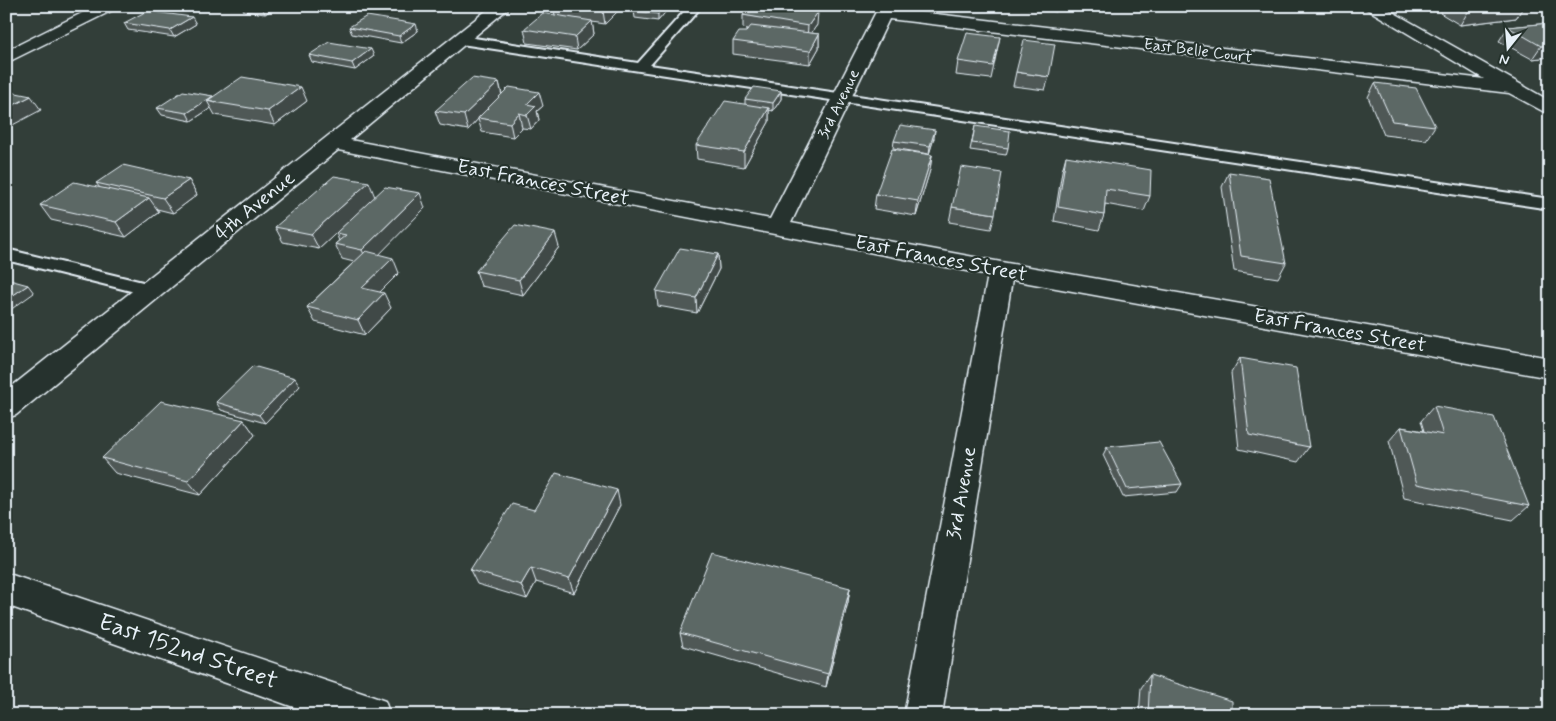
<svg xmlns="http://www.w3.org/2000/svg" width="1556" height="721" viewBox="0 0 1556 721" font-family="Mynerve,sans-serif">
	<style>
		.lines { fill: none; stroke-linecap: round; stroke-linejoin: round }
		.lane-casing { stroke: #e8f1f8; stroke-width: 4 }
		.street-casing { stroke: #e8f1f8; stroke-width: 3 }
		.lane { fill: #26332d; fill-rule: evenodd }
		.street { fill: #26332d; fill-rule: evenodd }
		.wall { fill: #4f5957; stroke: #e8f1f8 }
		.shaded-wall { fill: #404947; stroke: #e8f1f8 }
		.building { fill: #5c6865; stroke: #e8f1f8 }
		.labels { text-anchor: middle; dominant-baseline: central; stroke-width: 4.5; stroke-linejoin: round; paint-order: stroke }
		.far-street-label { font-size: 16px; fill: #e8f1f8; stroke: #26332d }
		.street-label { font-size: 20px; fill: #e8f1f8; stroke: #26332d }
		.near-street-label { font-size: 24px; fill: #e8f1f8; stroke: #26332d }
	</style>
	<rect width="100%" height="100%" fill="#323e39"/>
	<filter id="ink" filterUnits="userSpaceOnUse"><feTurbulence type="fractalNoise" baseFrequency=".02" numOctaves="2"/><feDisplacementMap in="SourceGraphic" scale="10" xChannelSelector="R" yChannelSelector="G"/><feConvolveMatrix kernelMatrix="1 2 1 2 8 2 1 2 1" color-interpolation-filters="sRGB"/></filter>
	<g filter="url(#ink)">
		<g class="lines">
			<defs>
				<path id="lane" d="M689 6H702L650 65 1550 199V209L461 44 455 40 461 36 638 63Z
					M6 249 151 284 158 286 160 290 158 294 151 296 6 260Z"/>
				<path id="street" d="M96 6H117L115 9 6 63V51Z
					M492 6H511L350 140 770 219 879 6H895L894 9 1484 79 1362 6H1382L1550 101V115L1509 93 889 19 791 223 1001 262 1550 358V378L1012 280 942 715H904L988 275 338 150 16 415 6 418V391Z
					M6 573 371 696 385 701 390 715H316L6 605Z"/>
			</defs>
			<use href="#lane" class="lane-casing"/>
			<use href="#street" class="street-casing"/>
			<use href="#lane" class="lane"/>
			<use href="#street" class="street"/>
		</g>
		<path class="wall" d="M242 6H278L265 14 244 11Z
			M553 6H619L620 9 605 24 592 22 594 34 577 50 527 43 524 29 555 15Z
			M1016 6H1057L1056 12Z
			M1444 6H1524L1516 18 1460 25 1440 13Z
			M668 9 658 21 635 18 634 11Z
			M743 15 817 25 811 33 819 34V48L810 64 733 54V41L746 32 748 29 743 28Z
			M124 23 196 24 174 37 128 30Z
			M1550 23V57L1532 59 1499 41 1508 27Z
			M349 27 418 31 401 43 352 34Z
			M1000 37 991 79 956 75 958 61Z
			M309 55 374 56 355 70 312 62Z
			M1016 72 1049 77 1045 90 1013 86Z
			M499 82 502 94 543 106 537 111 539 120 531 129 522 128 513 137 482 132 478 119 468 130 440 125 435 111Z
			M1375 83 1435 126 1426 140 1384 135 1368 97Z
			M781 91V99L773 111 769 110V122L744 167 697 159 696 145 745 104V99Z
			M213 97 307 101 275 125 215 115 211 108 191 121 162 115 157 108Z
			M975 126 1008 148 1006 155 970 150Z
			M934 138 929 154 893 148 894 141Z
			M932 155 930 170 916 216 874 209 876 194Z
			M1066 156 1150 196 1144 211 1105 204 1104 215 1099 230 1054 221 1062 171Z
			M1229 172 1286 263 1278 278 1234 271 1222 187Z
			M189 180 197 195 173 213 157 209 159 212 126 237 51 220 40 205 100 188 96 183Z
			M375 196 425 208 379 254 399 273 380 292 391 308 365 335 315 322 307 307 354 262 342 259 335 244 339 241 336 233 319 249 283 242 275 227Z
			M952 207 995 214 991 229 949 222Z
			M559 247 523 295 481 286 476 271Z
			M718 254 719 269 697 313 658 306 656 291Z
			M1240 358 1309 447 1298 462 1239 449 1231 373Z
			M300 386 265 423 221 410 216 402Z
			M1434 406 1529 506 1513 520 1404 498 1389 441 1401 427 1424 431 1421 421Z
			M244 420 255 435 200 495 115 473 102 458Z
			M1107 447 1182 484 1177 492 1123 497 1103 455Z
			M620 505 574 593 536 582 527 599 477 584 470 570 534 510Z
			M850 588 848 602 826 687 683 646 680 633Z
			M1150 675 1232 715H1139L1141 688Z"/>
		<path class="shaded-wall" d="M264 6H278L265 14 262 7Z
			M608 6H619L620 9 605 24 603 11Z
			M664 6H668V9L658 21V14Z
			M1512 6H1524L1516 18 1460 25 1468 12Z
			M818 12 817 25 807 39 808 26Z
			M192 17 196 24 174 37 170 30Z
			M592 21 594 34 577 50 575 37Z
			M416 24 418 31 401 43 399 36Z
			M819 34V48L810 64V51Z
			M1550 45V57L1532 59 1541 46Z
			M371 49 374 56 355 70 352 63Z
			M499 82 502 96 478 118V119L468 130 464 115Z
			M301 87 307 101 275 125 268 111Z
			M781 91V99L773 111V103Z
			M539 92 543 106 537 111 539 120 531 129 527 115V104Z
			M31 96 41 110 7 128 6 127V109Z
			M213 96 216 103 207 101 211 108 191 121 187 113Z
			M769 108V122L744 167V152Z
			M519 113 522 128 513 137 510 123Z
			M935 130 934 138 929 154 930 146Z
			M932 155 930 170 916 216 918 201Z
			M189 180 197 195 173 213 163 198Z
			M369 182 375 197 319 249 311 234Z
			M420 193 425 208 369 265 362 250Z
			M149 198 159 212 126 237 116 222Z
			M555 233 559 247 523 295 519 280Z
			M718 254 719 269 697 313 696 298Z
			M393 258 399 273 369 303 362 288Z
			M28 285 34 293 6 313V300Z
			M384 293 391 308 365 335 358 320Z
			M295 378 300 386 265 423 259 415Z
			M244 420 255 435 200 495 188 481Z
			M617 490 620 505 574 593 569 579Z
			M531 568 536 582 527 599 521 585Z
			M850 588 848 602 826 687 828 674Z"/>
		<path class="building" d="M565 6H608L603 11Z
			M638 6H664L658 14 634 11Z
			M751 6H781L818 12 808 26 743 15Z
			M1458 6H1512L1468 12Z
			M147 11 192 17 170 30 124 23Z
			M543 13 592 21 575 37 524 29Z
			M367 16 416 24 399 36 349 27Z
			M1550 23V45L1541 46 1508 27Z
			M751 26 819 34 810 51 733 41 739 32H746Z
			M967 33 1000 37 993 66 958 61Z
			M1024 40 1055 44 1049 77 1016 72Z
			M329 42 371 49 352 63 309 55Z
			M242 77 301 87 268 111 207 101Z
			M472 78 499 82 464 115 435 111Z
			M1375 83 1416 88 1435 126 1392 121Z
			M509 87 539 92 527 104 536 106 527 115 519 113 510 123 478 118Z
			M754 87 781 91 773 103 745 99Z
			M6 91 31 96 6 109Z
			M183 91 213 96 187 113 157 108Z
			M725 101 769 108 744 152 696 145Z
			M900 125 935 130 930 146 894 141Z
			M975 126 1010 131 1008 148 972 143Z
			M892 149 932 155 918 201 876 194Z
			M1066 156 1151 170 1150 196 1106 189 1104 215 1058 207Z
			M123 165 189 180 163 198 96 183Z
			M961 167 1002 173 995 214 952 207Z
			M1229 172 1269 178 1286 263 1241 256Z
			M334 176 369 182 311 234 275 227Z
			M74 182 149 198 116 222 40 205Z
			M385 187 420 193 362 250 335 244 346 235 336 233Z
			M515 225 555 233 519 280 476 271Z
			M680 248 718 254 696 298 656 291Z
			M366 251 393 258 362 288 384 293 358 320 307 307Z
			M6 279 28 285 6 300Z
			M1240 358 1296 368 1309 447 1249 435Z
			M253 366 295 378 259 415 216 402Z
			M161 401 244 420 188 481 102 458Z
			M1434 406 1494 417 1529 506 1417 484 1401 427 1443 435Z
			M1159 442 1182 484 1127 489 1107 447Z
			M556 473 617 490 569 579 531 568 521 585 470 570 512 504 534 510Z
			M712 552 850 588 828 674 680 633Z
			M1150 675 1232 701V715H1148Z"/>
	</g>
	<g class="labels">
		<g class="far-street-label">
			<text transform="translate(1198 51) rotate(7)">East Belle Court</text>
			<text transform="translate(839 104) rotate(-64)">3rd Avenue</text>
		</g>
		<g class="street-label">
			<text transform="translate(543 183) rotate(11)">East Frances Street</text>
			<text transform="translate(255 206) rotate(-39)">4th Avenue</text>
			<text transform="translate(941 259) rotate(11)">East Frances Street</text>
			<text transform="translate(1340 331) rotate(10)">East Frances Street</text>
			<text transform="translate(962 493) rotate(-80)">3rd Avenue</text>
		</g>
		<g class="near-street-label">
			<text transform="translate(188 652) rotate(19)">East 152nd Street</text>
		</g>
	</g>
	<rect width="1556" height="721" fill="none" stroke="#26332d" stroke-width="25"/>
	<rect x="12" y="12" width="1531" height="696" fill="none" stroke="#e8f1f8" stroke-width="2" filter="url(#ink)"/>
	<g transform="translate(1508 48) rotate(197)" stroke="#26332d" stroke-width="4" paint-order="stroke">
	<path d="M0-4L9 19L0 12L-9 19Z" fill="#e8f1f8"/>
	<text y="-8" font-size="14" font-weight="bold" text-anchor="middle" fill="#e8f1f8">N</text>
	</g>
</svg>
